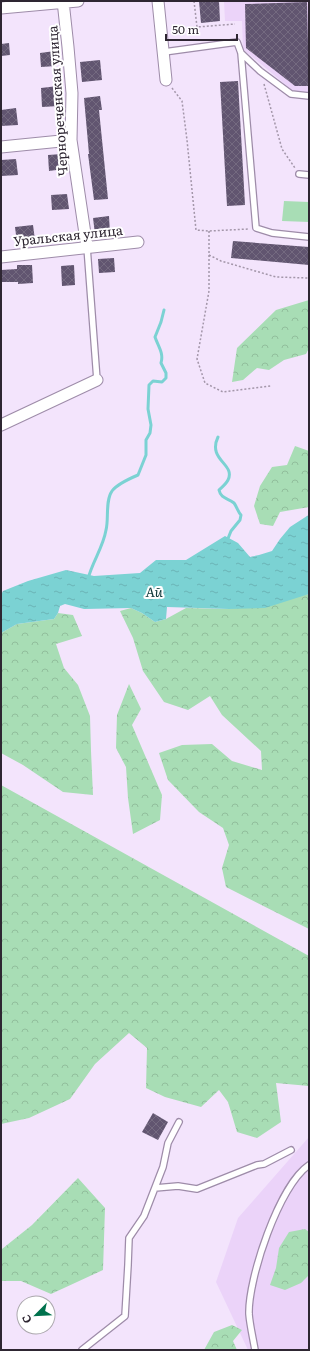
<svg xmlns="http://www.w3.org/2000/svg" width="310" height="1351" viewBox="0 0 310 1351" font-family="Literata,serif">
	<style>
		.built { fill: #ebd3f9 }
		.forest { fill: url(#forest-crowns) }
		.green { fill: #a8ddb5 }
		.water { fill: url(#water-ripples) }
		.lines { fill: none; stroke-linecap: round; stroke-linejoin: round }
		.stream { stroke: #7bd2d3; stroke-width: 3 }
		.building { fill: url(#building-cross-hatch) }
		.service-casing { stroke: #9e8ca9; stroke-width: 8 }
		.minor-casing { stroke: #9e8ca9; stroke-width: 13 }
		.path { stroke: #a396a9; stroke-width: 1.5; stroke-dasharray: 2 2; stroke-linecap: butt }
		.service { stroke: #fff; stroke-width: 5.5 }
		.minor { stroke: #fff; stroke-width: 11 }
		.labels { text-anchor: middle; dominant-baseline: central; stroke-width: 4; stroke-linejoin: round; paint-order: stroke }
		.street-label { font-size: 13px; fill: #2e2632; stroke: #fff }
		.water-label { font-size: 14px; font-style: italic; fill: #0f393a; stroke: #fff }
	</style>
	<defs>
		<pattern id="forest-crowns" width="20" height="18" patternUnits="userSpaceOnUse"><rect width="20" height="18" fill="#a8ddb5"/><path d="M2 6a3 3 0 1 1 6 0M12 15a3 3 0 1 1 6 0" fill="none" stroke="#91be9c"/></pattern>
		<pattern id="water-ripples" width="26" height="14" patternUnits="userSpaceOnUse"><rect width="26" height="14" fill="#7bd2d3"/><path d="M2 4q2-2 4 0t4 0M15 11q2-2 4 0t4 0" fill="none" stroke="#6bb4b6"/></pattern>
		<pattern id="building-cross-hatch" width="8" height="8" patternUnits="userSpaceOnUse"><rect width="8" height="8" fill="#615570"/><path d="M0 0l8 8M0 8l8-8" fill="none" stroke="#746a80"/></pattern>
	</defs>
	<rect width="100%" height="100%" fill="#f3e4fc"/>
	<path class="built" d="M224 1H309V93L293 91 243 49 242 21H225Z
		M309 1137V1350H248L216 1282 238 1218Z"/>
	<path class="forest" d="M309 300V348L306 354 284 360 269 370 257 368 243 380 232 382 237 348 276 310Z
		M295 446 309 451V507L280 512 273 526 260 524 254 506 260 486 272 467 287 465Z
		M309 594V929L226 887 222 868 229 845 223 828 199 812 168 780 159 753 182 745 212 744 232 761 262 770 261 751 222 715 210 696 188 710 164 702 143 671 133 638 120 611 131 608 142 613 155 622 166 619 186 608 229 609Z
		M58 613 73 615 82 636 56 644 64 668 78 685 90 716 91 751 93 795 63 792 23 765 1 753V633L17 624 54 619Z
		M129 684 141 709 132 725 162 795 160 820 133 834 128 798 126 767 116 748 117 715Z
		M1 785 309 956V1086L276 1083 281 1122 257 1138 237 1132 228 1102 219 1090 201 1107 165 1097 146 1088 147 1048 129 1033 95 1064 70 1099 29 1118 1 1124Z
		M78 1178 105 1208 103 1270 51 1294 21 1281H1V1248L2 1249 32 1225Z
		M305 1229 309 1232V1275L301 1283 285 1290 270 1285 276 1268 279 1248 289 1232Z
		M232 1325 242 1330 233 1341 237 1350H204L214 1332Z"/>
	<path class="green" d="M284 201 309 202V222L282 221Z"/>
	<path class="water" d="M309 515V594L265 608 229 609 167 607 166 619 155 622 142 613 131 608 84 609 65 604 60 606 58 613 54 619 17 624 1 633V595L3 591 28 581 66 570 94 576 140 573 156 560H186L225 536 238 543 250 557 259 555 272 551 280 539 290 527 307 516Z"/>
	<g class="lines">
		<path class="stream" d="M218 437C207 460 236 464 228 480 226 484 222 487 219 490 221 499 228 498 234 503 237 507 238 512 241 515L240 520 231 531 227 541
			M88 579C92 562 103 548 106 530 109 519 105 501 112 491 117 484 131 478 138 475L146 455V440L150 433 151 425 148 409 149 385 153 381 162 382 166 378V373L161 363C164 353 158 346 155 337L161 322 164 310"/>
	</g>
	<path class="building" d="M199 1H219L220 21 201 23Z
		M307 2 309 86H295L246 48 245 4Z
		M9 43 10 55 1 56V44Z
		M55 51 56 66 41 67 40 53Z
		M100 60 102 80 82 82 80 62Z
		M238 81 245 205 227 206 220 82Z
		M58 86 59 106 42 107 41 88Z
		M100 96 102 110H99L108 199 94 200 88 154H89L84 98Z
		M16 108 18 125 1 126V110Z
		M62 154 64 169 49 171 48 155Z
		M16 159 18 175 1 176V160Z
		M67 194 69 209 52 210 51 195Z
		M109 216 110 233 95 234 93 218Z
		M33 225 35 240 17 243 15 227Z
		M233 241 309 247V265L231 258Z
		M114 258 115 272 99 273 98 259Z
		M17 265H32L33 283 18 284V282H1V270L17 269Z
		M74 265 75 285 62 286 61 266Z
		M153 1113 168 1122 158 1140 142 1132Z"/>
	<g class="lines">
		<defs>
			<path id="service" d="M164 52 237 42 241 53 256 228 272 233 309 237
				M241 53 260 71 291 94 309 96
				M299 174 309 175
				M87 247 97 380
				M155 1188 178 1186 197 1189 257 1165 264 1164 291 1150
				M82 1350 125 1316 128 1265 129 1238 144 1216 163 1167 168 1143 179 1122
				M255 1350C253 1338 250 1326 249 1314 248 1279 279 1185 309 1165"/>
			<path id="minor" d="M63 1 68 47 72 93 71 140 87 247
				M158 1 166 80
				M1 8 78 1
				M1 147 71 140
				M1 257 138 242
				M1 425 97 380"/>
		</defs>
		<use href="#service" class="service-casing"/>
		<use href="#minor" class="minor-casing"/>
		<path class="path" d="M194 1 197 27 235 24
			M264 84 282 149 295 168
			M172 88 182 101 187 140 196 230 209 231 249 229
			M209 231V291L197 359 205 383 223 392 271 386
			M209 255 221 261 276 277 309 278"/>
		<use href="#service" class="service"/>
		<use href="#minor" class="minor"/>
	</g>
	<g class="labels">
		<g class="street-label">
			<text transform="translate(57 101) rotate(-94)">Чернореченская улица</text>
			<text transform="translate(68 235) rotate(-6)">Уральская улица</text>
		</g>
		<g class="water-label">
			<text x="154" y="591">Ай</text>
		</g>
	</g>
	<rect width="310" height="1351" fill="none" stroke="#2e2632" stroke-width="4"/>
	<g transform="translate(36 1315) rotate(246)"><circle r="19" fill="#ffffff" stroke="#aba8ad"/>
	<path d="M0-3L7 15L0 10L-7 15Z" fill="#00724d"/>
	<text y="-6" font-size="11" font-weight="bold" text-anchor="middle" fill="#2e2632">С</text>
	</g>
	<path d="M166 34v6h71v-6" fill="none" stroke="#2e2632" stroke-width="2"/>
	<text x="172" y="34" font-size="12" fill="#2e2632" stroke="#ffffff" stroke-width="3" paint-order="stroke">50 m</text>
</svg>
